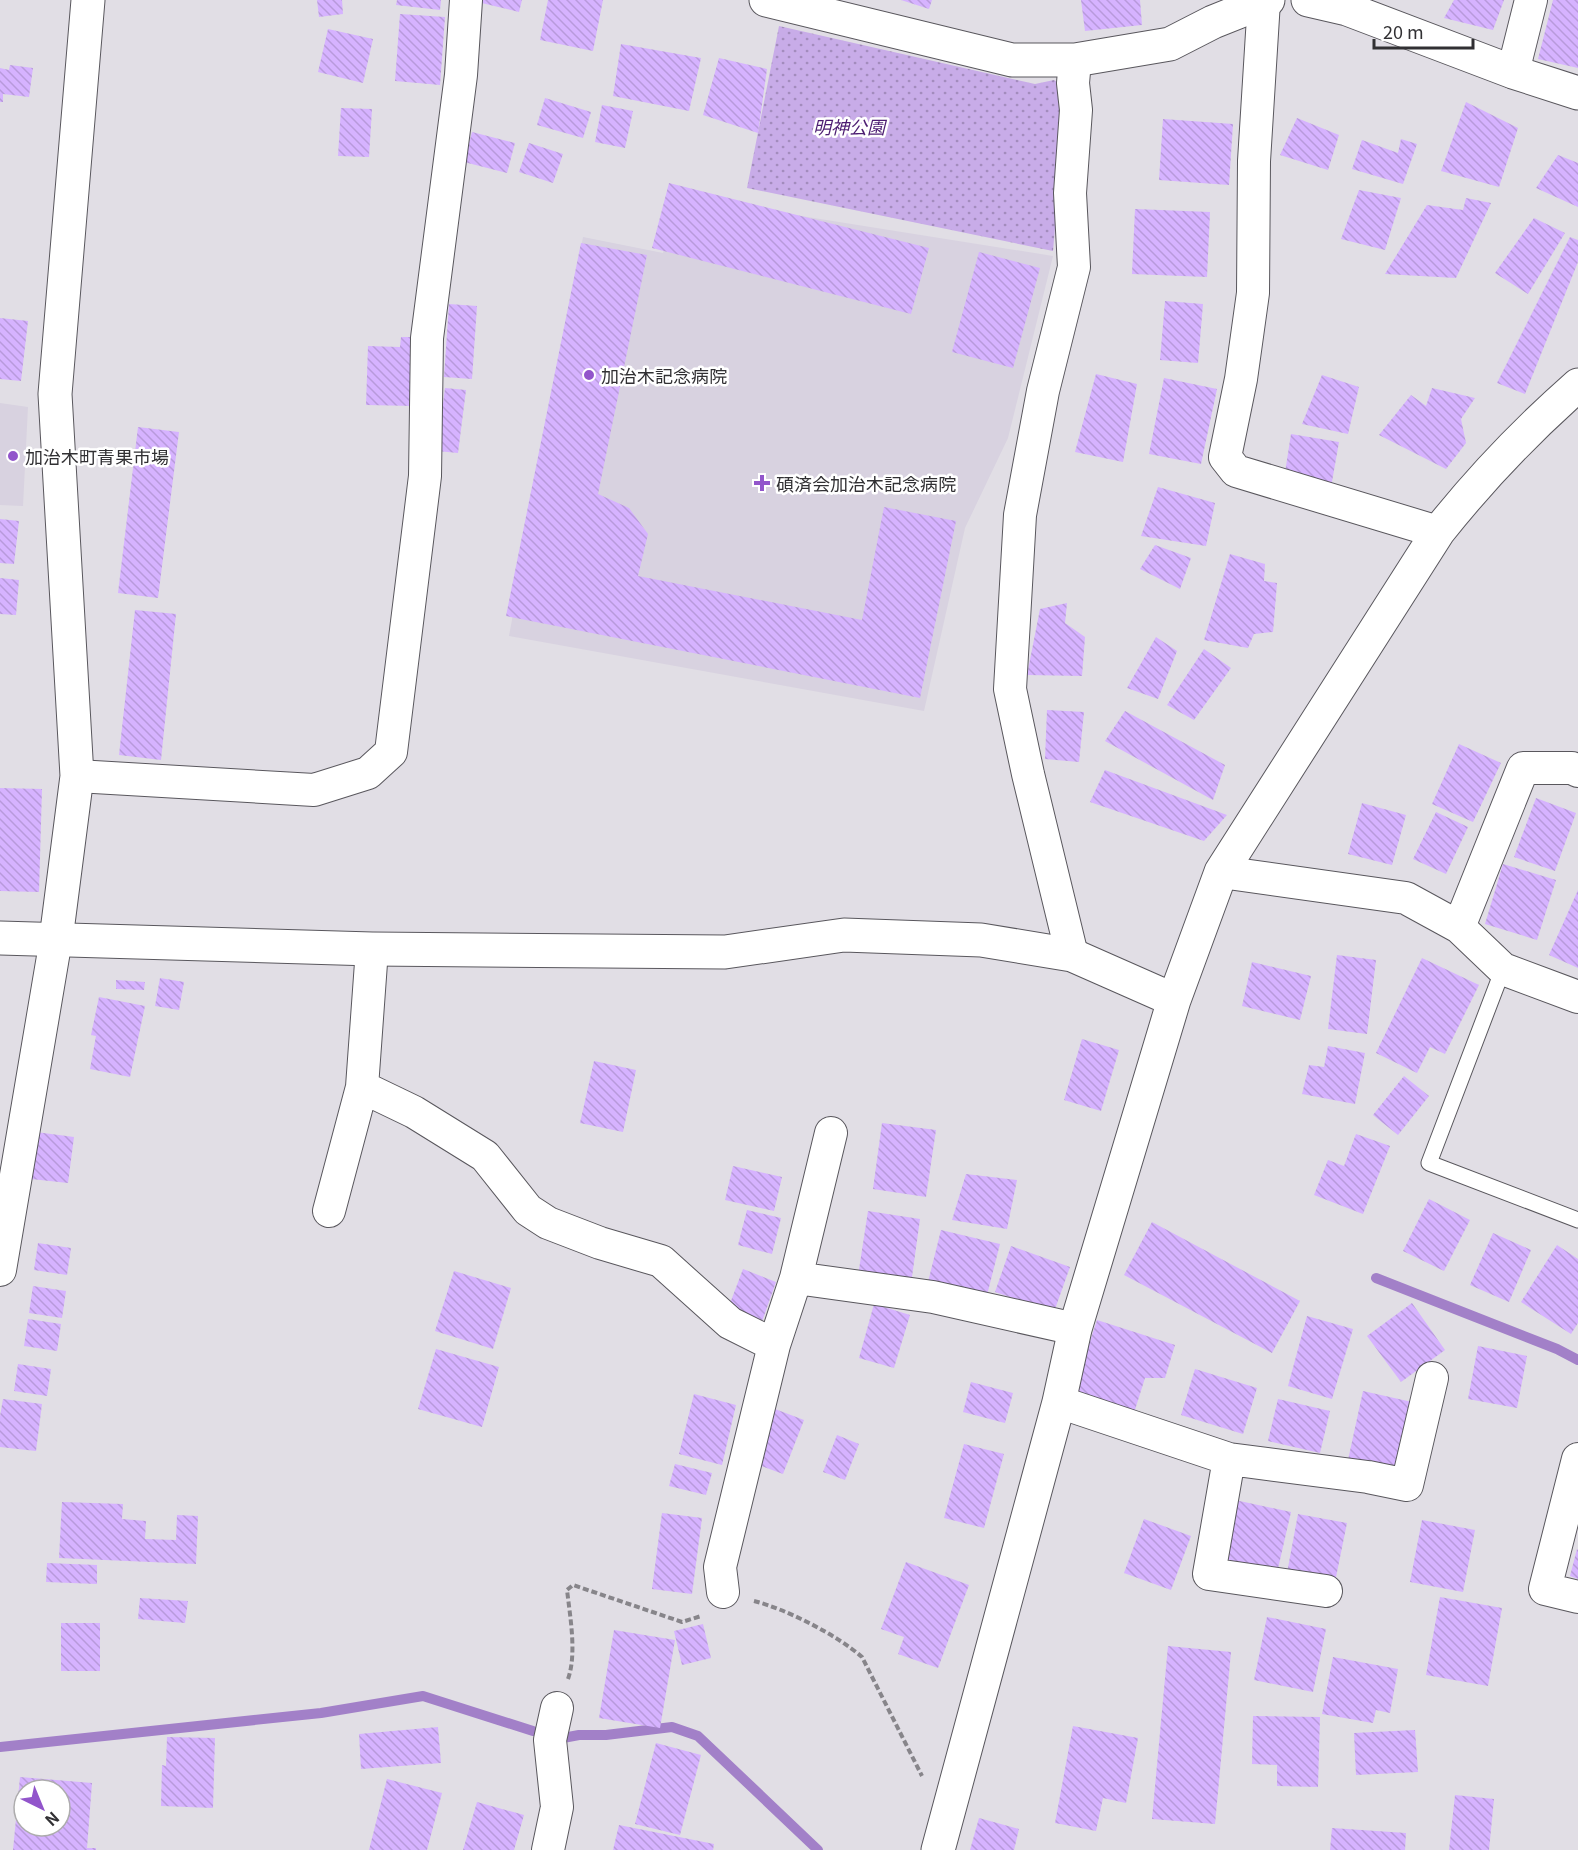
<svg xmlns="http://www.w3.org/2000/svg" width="1578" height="1850" viewBox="0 0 1578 1850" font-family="Georgia,'Noto Sans JP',serif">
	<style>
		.built { fill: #d8d2e0 }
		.green { fill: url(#green-dots) }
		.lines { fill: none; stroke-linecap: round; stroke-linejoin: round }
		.stream { stroke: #a280c8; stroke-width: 10 }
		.building { fill: url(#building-back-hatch); fill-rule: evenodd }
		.service-casing { stroke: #59575d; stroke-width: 17 }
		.minor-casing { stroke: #59575d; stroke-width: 34 }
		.tertiary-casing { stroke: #59575d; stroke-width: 35 }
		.path { stroke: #87858a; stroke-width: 4; stroke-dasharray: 6 3; stroke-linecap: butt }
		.service { stroke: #fff; stroke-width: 15 }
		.minor { stroke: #fff; stroke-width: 32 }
		.tertiary { stroke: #fff; stroke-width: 33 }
		.poi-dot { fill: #9255cb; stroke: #fff; stroke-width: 2 }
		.labels { text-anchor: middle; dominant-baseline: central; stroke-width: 5; stroke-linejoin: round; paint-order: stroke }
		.park-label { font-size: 18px; font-style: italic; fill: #4c1d72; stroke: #fff }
		.poi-label { font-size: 18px; fill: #313033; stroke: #fff; text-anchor: start }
	</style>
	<defs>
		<pattern id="green-dots" width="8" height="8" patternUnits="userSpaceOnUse" patternTransform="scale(1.5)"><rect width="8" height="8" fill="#c8ace8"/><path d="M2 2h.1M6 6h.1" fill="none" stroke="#a38cbd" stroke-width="1.8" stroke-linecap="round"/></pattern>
		<pattern id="building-back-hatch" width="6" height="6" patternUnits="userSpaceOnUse" patternTransform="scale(1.5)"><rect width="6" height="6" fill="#d6b3ff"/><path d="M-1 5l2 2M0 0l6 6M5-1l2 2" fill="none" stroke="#b89adb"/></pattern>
	</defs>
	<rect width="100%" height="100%" fill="#e1dee5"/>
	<path class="built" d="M676 196 1053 256 1008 438 965 528 924 711 509 636 583 237 663 253Z
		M0 403 28 407 23 506 0 505Z"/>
	<path class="green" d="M779 26 1035 84 1054 80 1067 89 1053 251 747 188Z"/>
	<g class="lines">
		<path class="stream" d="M1376 1278 1557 1349 1578 1360
			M563 1738 579 1735H606L672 1727 698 1736 818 1850
			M0 1747 321 1713 423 1696 533 1731"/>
	</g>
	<path class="building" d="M317 0H342L343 14 319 17Z
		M397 0H441L440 10 396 5Z
		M469 0H522L519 12Z
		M548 0H603L593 51 540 40Z
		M901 0H932L929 9Z
		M1081 0H1140L1142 25 1085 31Z
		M1454 0H1504L1493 30 1444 18Z
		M1553 0H1578V68L1538 59Z
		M400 14 445 17 440 85 395 81Z
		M328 29 373 39 363 83 318 72Z
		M621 44 701 58 689 111 613 96Z
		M719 58 767 69 758 133 703 115Z
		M10 65 33 68 29 97 3 94V102H0V68L9 70Z
		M545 98 591 112 583 138 537 125Z
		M1466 102 1518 128 1499 187 1441 171Z
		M602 105 633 111 625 148 595 142Z
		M341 108 372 109 369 157 338 156Z
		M1297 118 1339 135 1328 170 1280 155Z
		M1163 119 1233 124 1229 185 1159 180Z
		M472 132 515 143 507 173 464 162Z
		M1401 139 1417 144 1403 184 1352 169 1362 140 1398 153Z
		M529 143 563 154 553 183 519 172Z
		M1558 155 1578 163V207L1536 188Z
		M669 183 929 248 911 314 652 248Z
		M1359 190 1401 198 1385 250 1341 239Z
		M1466 198 1491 203 1456 278 1385 274 1427 205 1463 210Z
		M1135 209 1210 212 1207 277 1132 274Z
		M1534 218 1565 233 1528 294 1495 273Z
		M1570 237 1578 240V262L1525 394 1497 383Z
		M581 243 647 255 598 494 629 508 648 534 638 576 862 620 884 507 956 521 920 698 506 616Z
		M979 252 1040 268 1013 368 952 352Z
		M1165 301 1203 304 1198 363 1160 360Z
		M449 304 477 306 472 379 444 377Z
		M0 318 28 321 21 381 0 379Z
		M401 337H414L413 406 366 405 368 346 400 347Z
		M1096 374 1137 384 1123 462 1075 452Z
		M1322 375 1359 387 1348 434 1302 424Z
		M1164 378 1217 389 1201 464 1149 454Z
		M445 388 466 390 458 453 437 451Z
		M1432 388 1475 398 1461 419 1466 443 1446 469 1379 435 1411 395 1426 406Z
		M138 427 179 432 158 598 118 593Z
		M1291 434 1339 442 1330 493 1284 479Z
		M1158 487 1215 503 1206 546 1141 536Z
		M0 519 19 521 14 564 0 563Z
		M1155 545 1191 558 1180 589 1140 569Z
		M1230 554 1265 564 1264 581 1277 583 1273 632 1254 634 1248 648 1204 640Z
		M0 578 19 580 16 615 0 614Z
		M1067 603 1065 623 1085 637 1082 676 1027 675 1040 609Z
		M135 610 176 614 161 760 119 755Z
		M1156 637 1177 651 1158 699 1127 688Z
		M1204 649 1231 668 1194 720 1167 705Z
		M1047 710 1084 712 1079 762 1045 759Z
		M1125 711 1225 765 1213 800 1105 741Z
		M1459 744 1501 763 1473 822 1432 804Z
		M1105 770 1227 815 1204 841 1090 802Z
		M0 788 42 789 39 892 0 891Z
		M1536 798 1576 813 1555 871 1514 857Z
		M1362 803 1406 815 1392 865 1348 854Z
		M1436 812 1468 827 1446 874 1413 859Z
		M1503 864 1556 880 1537 940 1485 924Z
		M1578 890V968L1549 955Z
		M1337 955 1376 960 1367 1034 1328 1029Z
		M1422 958 1479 985 1445 1054 1430 1047 1417 1073 1376 1053Z
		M1252 962 1311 976 1300 1020 1242 1006Z
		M160 978 184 982 179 1010 155 1006Z
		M116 980 145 982 144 990 116 989Z
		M99 997 145 1006 130 1077 90 1069 96 1036 91 1035Z
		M1082 1039 1119 1050 1101 1111 1064 1100Z
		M1328 1046 1365 1053 1355 1104 1302 1094 1309 1065 1324 1067Z
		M594 1061 636 1070 623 1132 580 1123Z
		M1404 1076 1429 1096 1398 1135 1373 1115Z
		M882 1123 936 1130 926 1197 873 1189Z
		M36 1132 74 1137 68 1183 31 1179Z
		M1356 1134 1390 1146 1363 1214 1314 1195 1328 1160 1344 1166Z
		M733 1166 782 1177 774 1211 725 1200Z
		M966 1174 1017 1180 1007 1229 952 1220Z
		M1429 1199 1470 1220 1444 1271 1403 1251Z
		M747 1210 781 1218 772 1254 738 1245Z
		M868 1211 920 1219 911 1284 858 1276Z
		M1152 1222 1300 1301 1272 1353 1124 1275Z
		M941 1230 1000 1244 985 1303 926 1290Z
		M1493 1233 1531 1250 1509 1302 1470 1285Z
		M38 1243 71 1248 67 1275 34 1270Z
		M1557 1245 1578 1259V1323L1571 1334 1521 1302Z
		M1011 1246 1070 1267 1054 1312 995 1292Z
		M743 1269 776 1282 760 1327 726 1314Z
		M454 1271 511 1288 493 1349 435 1331Z
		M33 1286 66 1291 62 1318 29 1313Z
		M1412 1303 1445 1350 1401 1382 1367 1336Z
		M874 1304 910 1315 894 1368 859 1358Z
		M1307 1316 1353 1329 1332 1399 1288 1386Z
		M28 1319 61 1324 57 1351 24 1346Z
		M1097 1320 1175 1345 1165 1378H1145L1134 1413 1073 1393Z
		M1478 1346 1527 1356 1517 1408 1468 1399Z
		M436 1349 499 1367 482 1427 418 1409Z
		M18 1364 51 1369 47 1396 14 1391Z
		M1195 1369 1257 1388 1243 1434 1181 1415Z
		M971 1382 1013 1393 1005 1423 963 1412Z
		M1363 1391 1412 1402 1398 1470 1348 1460Z
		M694 1394 736 1405 722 1465 679 1454Z
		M3 1399 42 1404 36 1451 0 1447V1416Z
		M1278 1399 1330 1411 1320 1453 1268 1441Z
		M775 1409 804 1420 783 1474 753 1463Z
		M837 1435 859 1444 845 1480 823 1472Z
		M964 1444 1004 1454 984 1528 944 1518Z
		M675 1464 712 1473 706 1495 669 1486Z
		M1235 1500 1291 1512 1277 1573 1222 1561Z
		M62 1502 123 1504 122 1519 146 1521 145 1539 176 1540 177 1515 198 1516 196 1564 59 1558Z
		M662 1513 702 1518 692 1594 652 1589Z
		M1298 1514 1347 1523 1335 1582 1287 1573Z
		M1144 1519 1191 1536 1171 1590 1124 1573Z
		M1422 1520 1475 1530 1463 1592 1410 1582Z
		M1577 1549 1578 1550V1579L1570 1576Z
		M906 1562 969 1585 938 1668 898 1654 904 1637 881 1629Z
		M47 1563 97 1565V1584L46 1582Z
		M1440 1597 1502 1608 1488 1686 1426 1675Z
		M140 1598 188 1601 185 1623 138 1619Z
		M1267 1617 1326 1629 1313 1692 1254 1680Z
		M61 1623H100V1671H61Z
		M703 1624 711 1658 682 1665 674 1631Z
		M614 1630 675 1640 660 1728 599 1718Z
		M1168 1646 1231 1652 1215 1824 1152 1819Z
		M1333 1657 1398 1669 1390 1713 1376 1710 1373 1723 1322 1714Z
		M1253 1716 1320 1717 1318 1787 1277 1786V1765L1252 1764Z
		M1073 1726 1138 1738 1126 1803 1103 1798 1096 1831 1055 1823Z
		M438 1727 441 1763 361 1769 359 1734Z
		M1415 1730 1418 1772 1356 1775 1354 1733Z
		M167 1737 215 1738 213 1808 161 1806 162 1765 166 1766Z
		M656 1743 701 1755 680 1835 635 1824Z
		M20 1777 92 1783 87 1848H96V1850H13ZM24 1790H60V1826H24Z
		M387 1779 442 1793 427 1850H369Z
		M1455 1795 1494 1799 1489 1850H1449Z
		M477 1802 524 1815 514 1850H463Z
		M979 1818 1019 1829 1014 1850H970Z
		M619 1825 714 1844 713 1850H613Z
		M1332 1828 1406 1833 1405 1850H1330Z"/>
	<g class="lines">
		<defs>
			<path id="service" d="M1503 969 1429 1163 1578 1220"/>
			<path id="minor" d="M1264 1 1254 161 1253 293 1241 379 1225 457 1236 471 1438 532
				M1513 72 1531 0
				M77 776 314 790 368 773 391 752 425 476 427 338 461 75 466 0
				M1221 872 1406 898 1459 927 1503 969 1578 997
				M1459 927 1523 768H1572L1578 771
				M1072 955 1028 774 1010 689 1020 515 1043 391 1074 267 1070 193 1076 110 1073 83 1075 60
				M362 1087 414 1112 485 1156 528 1210 548 1223 600 1243 661 1261 730 1323 774 1345
				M329 1211 362 1087 372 949
				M0 1270 56 939
				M796 1278 933 1297 1075 1329
				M1059 1402 1229 1459 1368 1477 1407 1485 1432 1378
				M1229 1459 1209 1574 1326 1591
				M1578 1459 1545 1589 1578 1597
				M723 1592 720 1567 774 1345 796 1278 831 1133
				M548 1850 557 1807 550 1740 557 1708"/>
			<path id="tertiary" d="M766 0 1012 60H1075L1170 44 1213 22 1268 0
				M1308 0 1347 9 1513 72 1578 93
				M0 938 372 949 725 952 844 935 981 940 1072 955 1174 1000
				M56 939 77 776 55 394 88 0
				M938 1850 1059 1402 1075 1329 1174 1000 1221 872 1438 532C1480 479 1527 430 1578 385"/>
		</defs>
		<use href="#service" class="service-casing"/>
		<use href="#minor" class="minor-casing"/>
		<use href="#tertiary" class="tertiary-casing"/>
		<path class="path" d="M754 1601C786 1609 837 1635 862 1657L922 1776
			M568 1679C577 1654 570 1616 567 1590L573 1585 682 1622 701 1616"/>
		<use href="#service" class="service"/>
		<use href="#minor" class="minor"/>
		<use href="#tertiary" class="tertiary"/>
	</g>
	<g class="poi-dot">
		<circle cx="589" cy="375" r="6"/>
		<circle cx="13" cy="456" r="6"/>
		<path d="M759 474h6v6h6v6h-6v6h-6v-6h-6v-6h6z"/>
	</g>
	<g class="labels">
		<g class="park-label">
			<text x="849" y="126">明神公園</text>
		</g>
		<g class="poi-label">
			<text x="601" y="375">加治木記念病院</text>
			<text x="25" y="456">加治木町青果市場</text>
			<text x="776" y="483">碩済会加治木記念病院</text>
		</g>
	</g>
	<g transform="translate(42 1808) rotate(137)"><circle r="28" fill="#ffffff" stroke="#adacad" stroke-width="1.5"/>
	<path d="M0-4.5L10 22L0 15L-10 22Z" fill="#9255cb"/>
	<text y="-9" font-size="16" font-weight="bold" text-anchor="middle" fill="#313033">N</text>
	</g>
	<path d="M1374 39v9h99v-9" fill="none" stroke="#313033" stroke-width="3"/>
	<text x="1383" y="39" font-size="18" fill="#313033" stroke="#ffffff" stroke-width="4.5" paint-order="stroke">20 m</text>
</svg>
